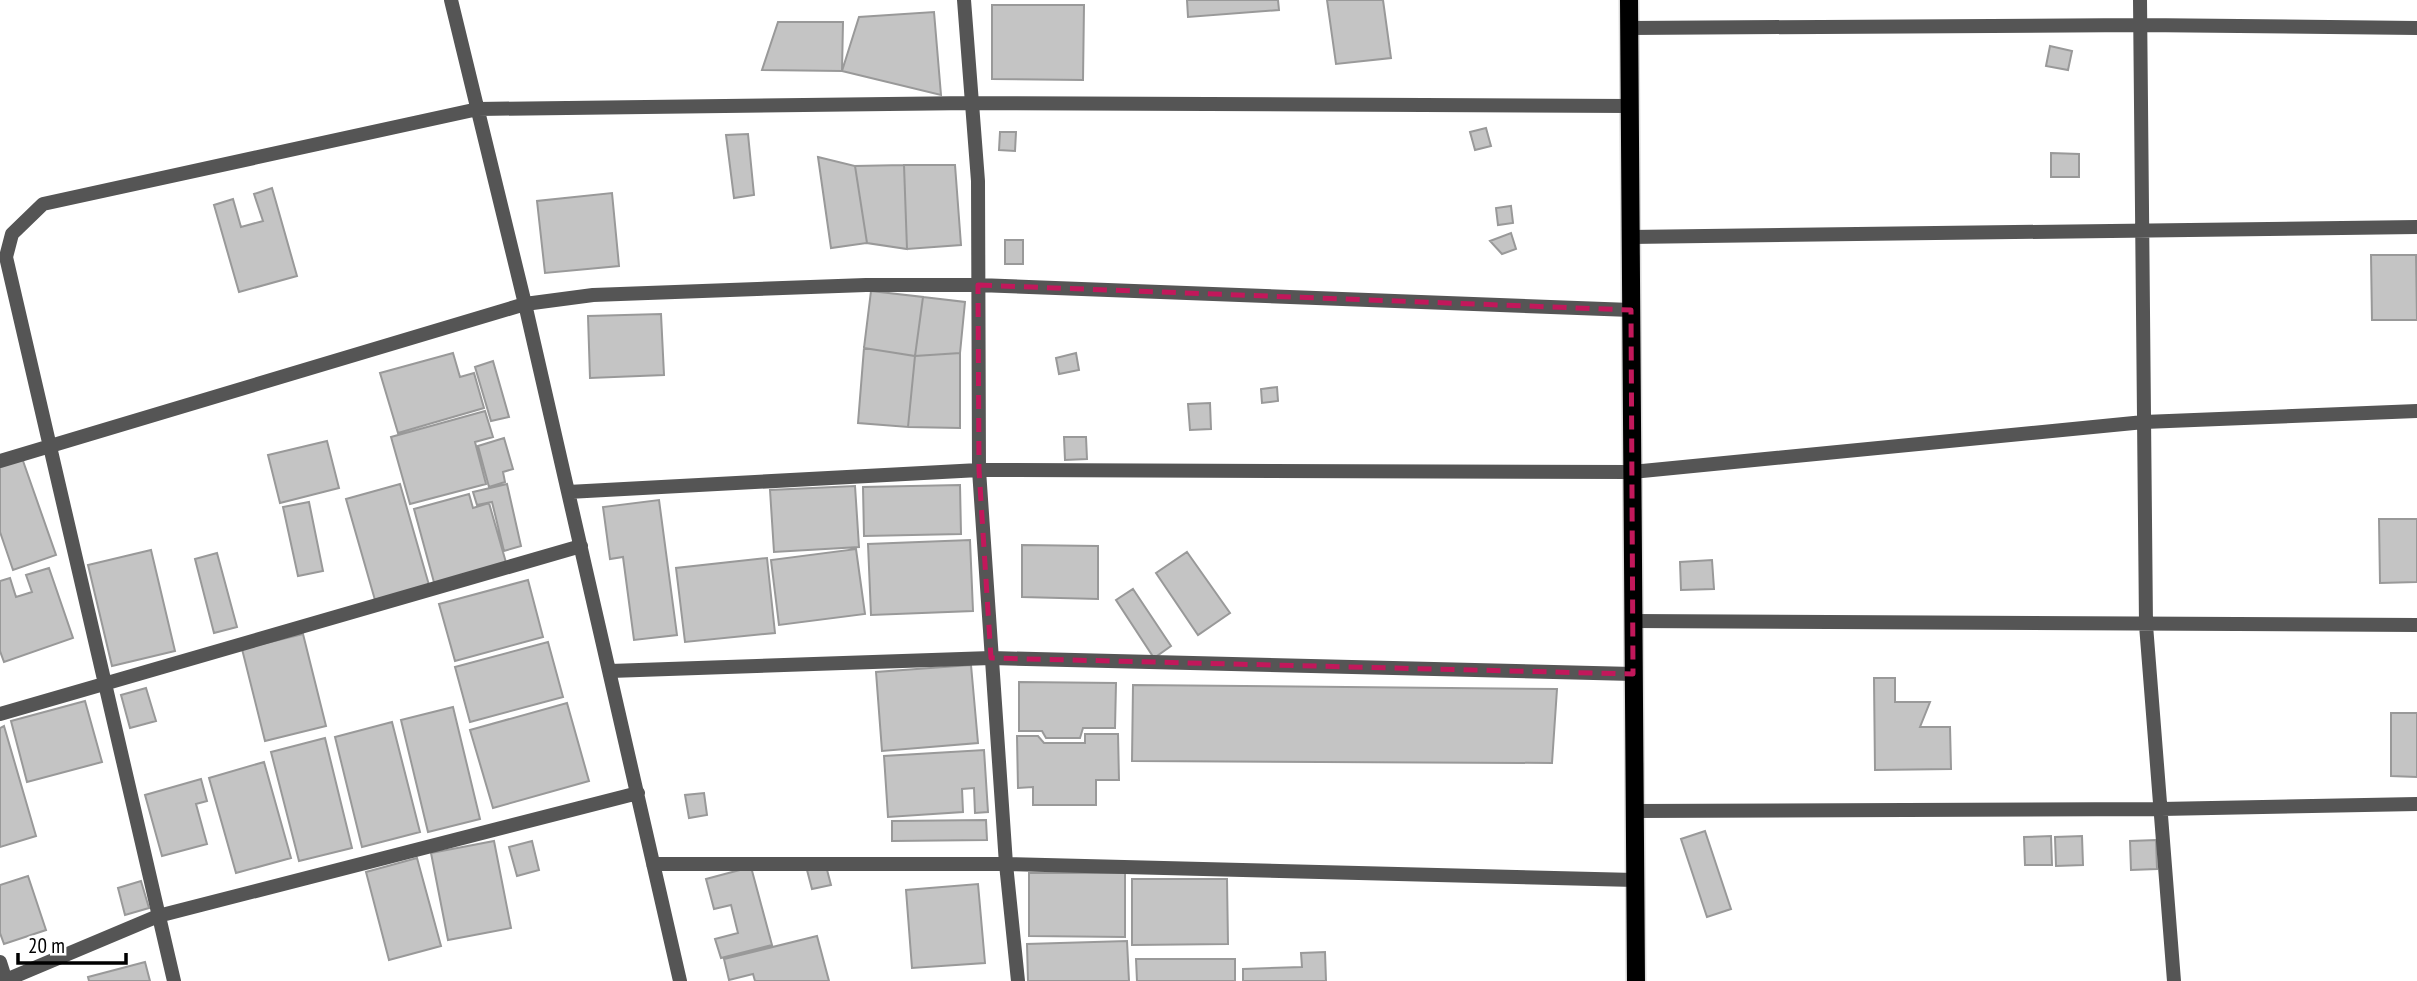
<svg xmlns="http://www.w3.org/2000/svg" width="2417" height="981" viewBox="0 0 2417 981" font-family="'PT Sans Narrow',sans-serif">
	<style>
		.building { fill: #c4c4c4; stroke: #999; stroke-width: 2 }
		.lines { fill: none; stroke-linecap: round; stroke-linejoin: round }
		.primary-casing { stroke: #dbdbdb; stroke-width: 21 }
		.minor { stroke: #555; stroke-width: 14 }
		.primary { stroke: #000; stroke-width: 18 }
		.marked { fill: none; stroke: #c2185b; stroke-width: 5; stroke-dasharray: 14 9; stroke-linejoin: round }
	</style>
	<rect width="100%" height="100%" fill="#fff"/>
	<path class="building" d="M1187 0H1278L1279 10 1188 17Z
		M1327 0H1383L1391 58 1336 64Z
		M992 5H1084L1083 80 992 79Z
		M934 12 941 95 842 71 859 17Z
		M778 22H843L842 71 762 70Z
		M2050 46 2072 51 2068 70 2046 66Z
		M1486 128 1491 146 1475 150 1470 132Z
		M1000 132H1016L1015 151 999 150Z
		M748 134 754 195 734 198 726 135Z
		M2051 153 2079 154V177H2051Z
		M818 157 855 166 867 243 831 248Z
		M904 165H955L961 245 907 249Z
		M904 165 907 249 867 243 855 166Z
		M272 188 297 276 239 292 214 205 233 199 241 227 263 221 254 194Z
		M612 193 619 266 545 273 537 201Z
		M1511 206 1513 223 1498 225 1496 208Z
		M1511 233 1516 249 1502 254 1490 241Z
		M1005 240H1023V264H1005Z
		M2371 255H2416L2417 320H2372Z
		M871 291 923 297 915 356 864 348Z
		M923 297 965 302 960 353 915 356Z
		M661 314 664 375 590 378 588 316Z
		M864 348 915 356 908 427 858 423Z
		M453 353 460 377 474 373 484 408 398 433 380 373Z
		M960 353V428L908 427 915 356Z
		M1076 353 1079 370 1059 374 1056 358Z
		M493 361 509 417 491 421 475 367Z
		M1277 387 1278 401 1262 403 1261 389Z
		M1210 403 1211 429 1190 430 1188 404Z
		M485 411 493 437 475 442 486 484 410 504 391 437Z
		M1064 437H1086L1087 459 1065 460Z
		M504 438 513 469 503 472 505 482 489 487 478 446Z
		M327 441 339 488 280 503 268 455Z
		M22 458 56 555 13 570 0 532V465Z
		M400 484 429 585 375 600 346 499Z
		M507 484 521 546 504 551 492 502 477 505 473 492Z
		M960 485 961 534 864 536 863 487Z
		M855 486 859 547 774 552 770 490Z
		M469 494 473 508 489 503 507 566 435 586 414 509Z
		M659 500 677 635 634 640 623 557 610 559 603 507Z
		M309 502 323 571 298 576 283 507Z
		M2379 519H2417V582L2380 583Z
		M970 540 973 611 871 615 868 544Z
		M1022 545 1098 546V599L1022 597Z
		M856 549 865 614 779 625 771 560Z
		M151 550 175 651 112 666 88 565Z
		M1187 552 1230 613 1198 635 1156 573Z
		M217 553 237 627 214 633 195 559Z
		M767 558 775 633 685 642 676 568Z
		M1712 560 1714 589 1681 590 1680 562Z
		M49 568 73 638 4 662 0 651V581L10 578 16 597 32 592 26 575Z
		M528 580 543 637 455 661 439 604Z
		M1133 589 1171 646 1154 658 1116 600Z
		M303 634 326 726 265 741 242 649Z
		M548 642 563 697 470 722 455 667Z
		M971 665 978 743 882 751 876 672Z
		M1874 678H1895V702H1930L1920 727H1950L1951 769 1875 770Z
		M1019 682 1116 683 1115 728H1083L1080 738H1046L1042 731H1019Z
		M1133 685 1557 689 1552 763 1132 761Z
		M146 688 156 721 130 728 121 695Z
		M85 701 102 762 27 782 11 721Z
		M567 703 589 781 493 808 470 730Z
		M453 707 480 819 428 832 401 720Z
		M2391 713H2417V777L2391 776Z
		M392 722 420 832 362 847 335 737Z
		M4 726 36 836 0 847V728Z
		M1085 734H1118L1119 780H1096V805H1033V787L1018 788 1017 736H1038L1044 743H1085Z
		M325 738 352 848 299 861 271 752Z
		M984 750 988 812 975 813 974 788 962 789 963 812 888 817 884 756Z
		M264 762 291 858 236 873 209 778Z
		M201 779 207 801 196 804 207 844 162 856 145 795Z
		M704 793 707 815 689 818 685 795Z
		M986 820 987 840 892 841V821Z
		M1705 831 1731 909 1707 917 1681 839Z
		M2051 836 2052 865H2025L2024 837Z
		M2082 836 2083 865 2056 866 2055 837Z
		M2156 840 2157 869 2131 870 2130 841Z
		M494 841 511 928 448 940 431 853Z
		M532 841 539 870 517 876 509 847Z
		M417 858 441 946 389 960 366 872Z
		M826 866 831 885 812 889 807 870Z
		M751 867 772 945 721 958 715 939 738 933 731 905 714 909 706 879Z
		M1029 873H1125V937L1029 936Z
		M28 876 46 930 4 944 0 933V885Z
		M1132 879H1227L1228 944 1132 945Z
		M141 881 149 908 125 915 118 888Z
		M978 884 985 963 912 968 906 890Z
		M817 936 829 981H755L753 974 729 980 724 959Z
		M1127 941 1129 981H1028L1027 944Z
		M1325 952 1326 981H1243V969L1302 967 1301 953Z
		M1136 959H1235V981H1137Z
		M145 962 150 981H89L88 977Z"/>
	<g class="lines">
		<defs>
			<path id="primary" d="M1629 0 1636 981"/>
		</defs>
		<use href="#primary" class="primary-casing"/>
		<path class="minor" d="M451 0 525 304 680 981
			M964 0 978 181 979 470 1006 864 1018 981
			M2140 0 2146 625 2174 981
			M1629 28 2141 25 2417 28
			M1630 237 2417 227
			M0 461 525 304 593 295 866 285H978L1631 310
			M568 492 979 470 1632 472 2144 422 2417 411
			M1633 621 2417 625
			M610 671 991 658 1633 674
			M0 714 581 546
			M1635 811 2161 809 2417 804
			M653 864H1006L1635 880
			M0 962 6 981
			M6 980 158 916 638 793
			M174 981 6 257 12 234 43 204 478 109 972 103 1629 106"/>
		<use href="#primary" class="primary"/>
	</g>
	<path class="marked" d="M978 285 1631 310 1633 674 991 658 979 470Z"/>
	<path d="M18 953v10h108v-10" fill="none" stroke="#000000" stroke-width="3.5"/>
	<text x="28" y="953" font-size="21" fill="#000000" stroke="#ffffff" stroke-width="5" paint-order="stroke">20 m</text>
</svg>
